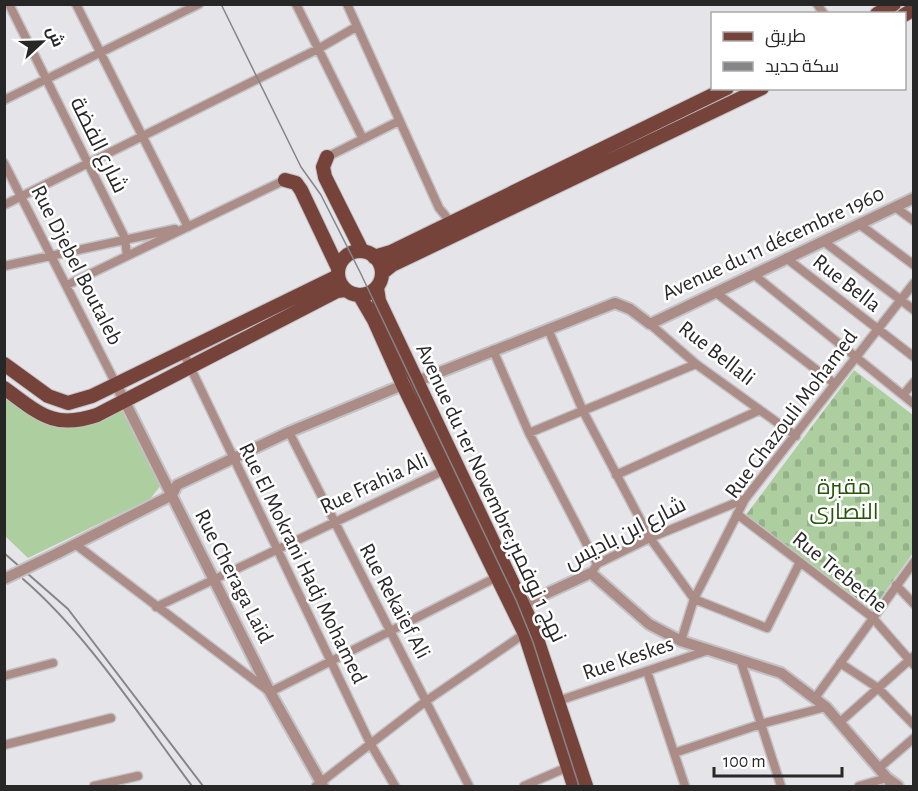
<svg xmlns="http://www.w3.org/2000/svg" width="918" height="791" viewBox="0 0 918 791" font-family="'Alegreya Sans',Cairo,sans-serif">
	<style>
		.grass { fill: #adcfa0 }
		.cemetery { fill: url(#cemetery-stones) }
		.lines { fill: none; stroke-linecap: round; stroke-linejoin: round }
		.minor-casing { stroke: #c3c2c5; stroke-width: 11 }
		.tertiary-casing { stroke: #c3c2c5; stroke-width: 14 }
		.primary-casing { stroke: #c3c2c5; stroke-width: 16 }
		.minor { stroke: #ab8c87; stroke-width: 8 }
		.tertiary { stroke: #ab8c87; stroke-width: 10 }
		.primary { stroke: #76433b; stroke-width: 14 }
		.tram { stroke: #868588; stroke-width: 1.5 }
		.rail { stroke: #868588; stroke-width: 2 }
		.tertiary-bridge-casing { stroke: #c3c2c5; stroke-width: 14; stroke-linecap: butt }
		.tertiary-bridge { stroke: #ab8c87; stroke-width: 10 }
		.labels { text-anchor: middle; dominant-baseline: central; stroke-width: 5; stroke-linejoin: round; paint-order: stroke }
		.street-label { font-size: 22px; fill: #272728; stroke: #fff }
		.park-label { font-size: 22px; fill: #245508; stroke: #fff }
	</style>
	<defs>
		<pattern id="cemetery-stones" width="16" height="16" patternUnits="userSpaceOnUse" patternTransform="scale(1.5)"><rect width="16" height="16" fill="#adcfa0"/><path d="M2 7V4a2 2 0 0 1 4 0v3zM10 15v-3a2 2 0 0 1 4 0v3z" fill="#95b28a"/></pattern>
	</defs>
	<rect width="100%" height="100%" fill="#e5e4e8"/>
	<path class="grass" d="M5 393 44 422 123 406 162 484 150 499 28 558 5 536Z"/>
	<path class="cemetery" d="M854 370 913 415V553L872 610 746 515Z"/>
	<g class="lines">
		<defs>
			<path id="minor" d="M9 4 125 238 127 256
				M76 4 188 227
				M296 4 363 139
				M347 4 439 208 453 225
				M817 4 824 14
				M4 100 199 4
				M327 157 399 121
				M4 163 116 384
				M4 205 318 49 356 27
				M895 207 914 221
				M859 224 914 265
				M823 241 914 310
				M786 258 914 357
				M4 266 175 229
				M753 274 914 404
				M67 285 285 180
				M715 292 835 384
				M650 324 696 364 796 436
				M548 329 583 411 650 538 694 599 767 628 800 562
				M493 350 529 433 597 564
				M183 352 370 743 395 786
				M903 395 914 382
				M289 432 469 786
				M529 433 696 364
				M616 475 760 410
				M737 514 872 617 914 665
				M75 544 270 692 497 577
				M594 569 597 564 650 538 745 499
				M896 585 914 604
				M156 607 445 470
				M681 641 694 599 745 499 914 283
				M741 662 781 786
				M840 663 878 688 914 725
				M647 671 685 786
				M4 676 53 663
				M815 698 914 562
				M558 701 709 650
				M839 723 914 656
				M4 745 111 718
				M674 753 761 724 826 707
				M879 768 914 738
				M94 786 138 776
				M316 786 426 701 527 632
				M524 786 568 767
				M859 786 887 778 889 783"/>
			<path id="tertiary" d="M415 382 615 303 630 309 650 324 914 198
				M116 384 270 692 323 786
				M58 553 172 495 177 485 289 432 403 385
				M524 604 591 573 649 624 681 641 781 673 826 707 887 778 898 786"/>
			<path id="primary" d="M877 14 894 4
				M904 15 914 9
				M327 157 323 167 325 177 362 251
				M285 180 296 183 301 190 338 268
				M338 273a22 22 0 1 1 44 0a22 22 0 1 1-44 0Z
				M374 257 391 252 727 88
				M382 273 392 265 762 88
				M377 288 379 301 532 624 586 786
				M360 296 374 320 403 385 525 634 574 786
				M4 364 48 396 68 403 92 396 338 276
				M4 388C39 413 53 430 97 415L337 291 345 290"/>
		</defs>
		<use href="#minor" class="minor-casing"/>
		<use href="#tertiary" class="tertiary-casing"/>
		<use href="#primary" class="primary-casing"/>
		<use href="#minor" class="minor"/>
		<use href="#tertiary" class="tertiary"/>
		<use href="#primary" class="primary"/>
		<path class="tram" d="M221 4 301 167 321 195 360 272 516 600 533 642 579 786"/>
		<path class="rail" d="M4 553 68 609 203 786
			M23 579C87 634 141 718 192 786"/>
		<defs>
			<path id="tertiary-bridge" d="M4 579 58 553"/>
		</defs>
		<use href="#tertiary-bridge" class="tertiary-bridge-casing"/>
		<use href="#tertiary-bridge" class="tertiary-bridge"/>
	</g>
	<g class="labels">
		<g class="street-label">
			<text transform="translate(99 145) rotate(64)">شارع الفضة</text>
			<text transform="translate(773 243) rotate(-25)">Avenue du 11 décembre 1960</text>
			<text transform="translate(77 265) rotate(63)">Rue Djebel Boutaleb</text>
			<text transform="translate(847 283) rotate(38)">Rue Bella</text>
			<text transform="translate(717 353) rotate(38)">Rue Bellali</text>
			<text transform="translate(791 414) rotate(-53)">Rue Ghazouli Mohamed</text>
			<text transform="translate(374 483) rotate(-25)">Rue Frahia Ali</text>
			<text transform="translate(491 493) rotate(65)">Avenue du 1er Novembre;نهج 1 نوفمبر</text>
			<text transform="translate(625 533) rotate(-27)">شارع ابن باديس</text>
			<text transform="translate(303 563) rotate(64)">Rue El Mokrani Hadj Mohamed</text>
			<text transform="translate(840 572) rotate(39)">Rue Trebeche</text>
			<text transform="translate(234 576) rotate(63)">Rue Cheraga Laïd</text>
			<text transform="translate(395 601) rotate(62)">Rue Rekaïef Ali</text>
			<text transform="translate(628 658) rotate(-19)">Rue Keskes</text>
		</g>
		<g class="park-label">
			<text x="844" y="487">مقبرة<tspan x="844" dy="25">النصارى</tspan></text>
		</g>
	</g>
	<rect width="918" height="791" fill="none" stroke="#272728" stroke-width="12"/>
	<rect x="711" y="12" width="195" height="78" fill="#ffffff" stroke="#a9a9a9" stroke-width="1.5"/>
	<rect x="723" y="32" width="30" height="9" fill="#76433b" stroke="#a9a9a9" stroke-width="1.5"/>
	<text x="765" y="42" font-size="18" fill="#272728">طريق</text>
	<rect x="723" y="62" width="30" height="9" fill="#868588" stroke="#a9a9a9" stroke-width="1.5"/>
	<text x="765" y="72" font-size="18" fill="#272728">سكة حديد</text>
	<g transform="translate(42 42) rotate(68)" stroke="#ffffff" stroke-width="4.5" paint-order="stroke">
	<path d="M0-4.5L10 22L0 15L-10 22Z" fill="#272728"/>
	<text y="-9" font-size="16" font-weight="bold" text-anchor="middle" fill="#272728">ش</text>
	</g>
	<path d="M714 767v9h128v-9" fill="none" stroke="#272728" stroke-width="3"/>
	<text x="723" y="767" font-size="18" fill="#272728" stroke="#ffffff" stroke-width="4.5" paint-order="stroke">100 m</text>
</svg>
